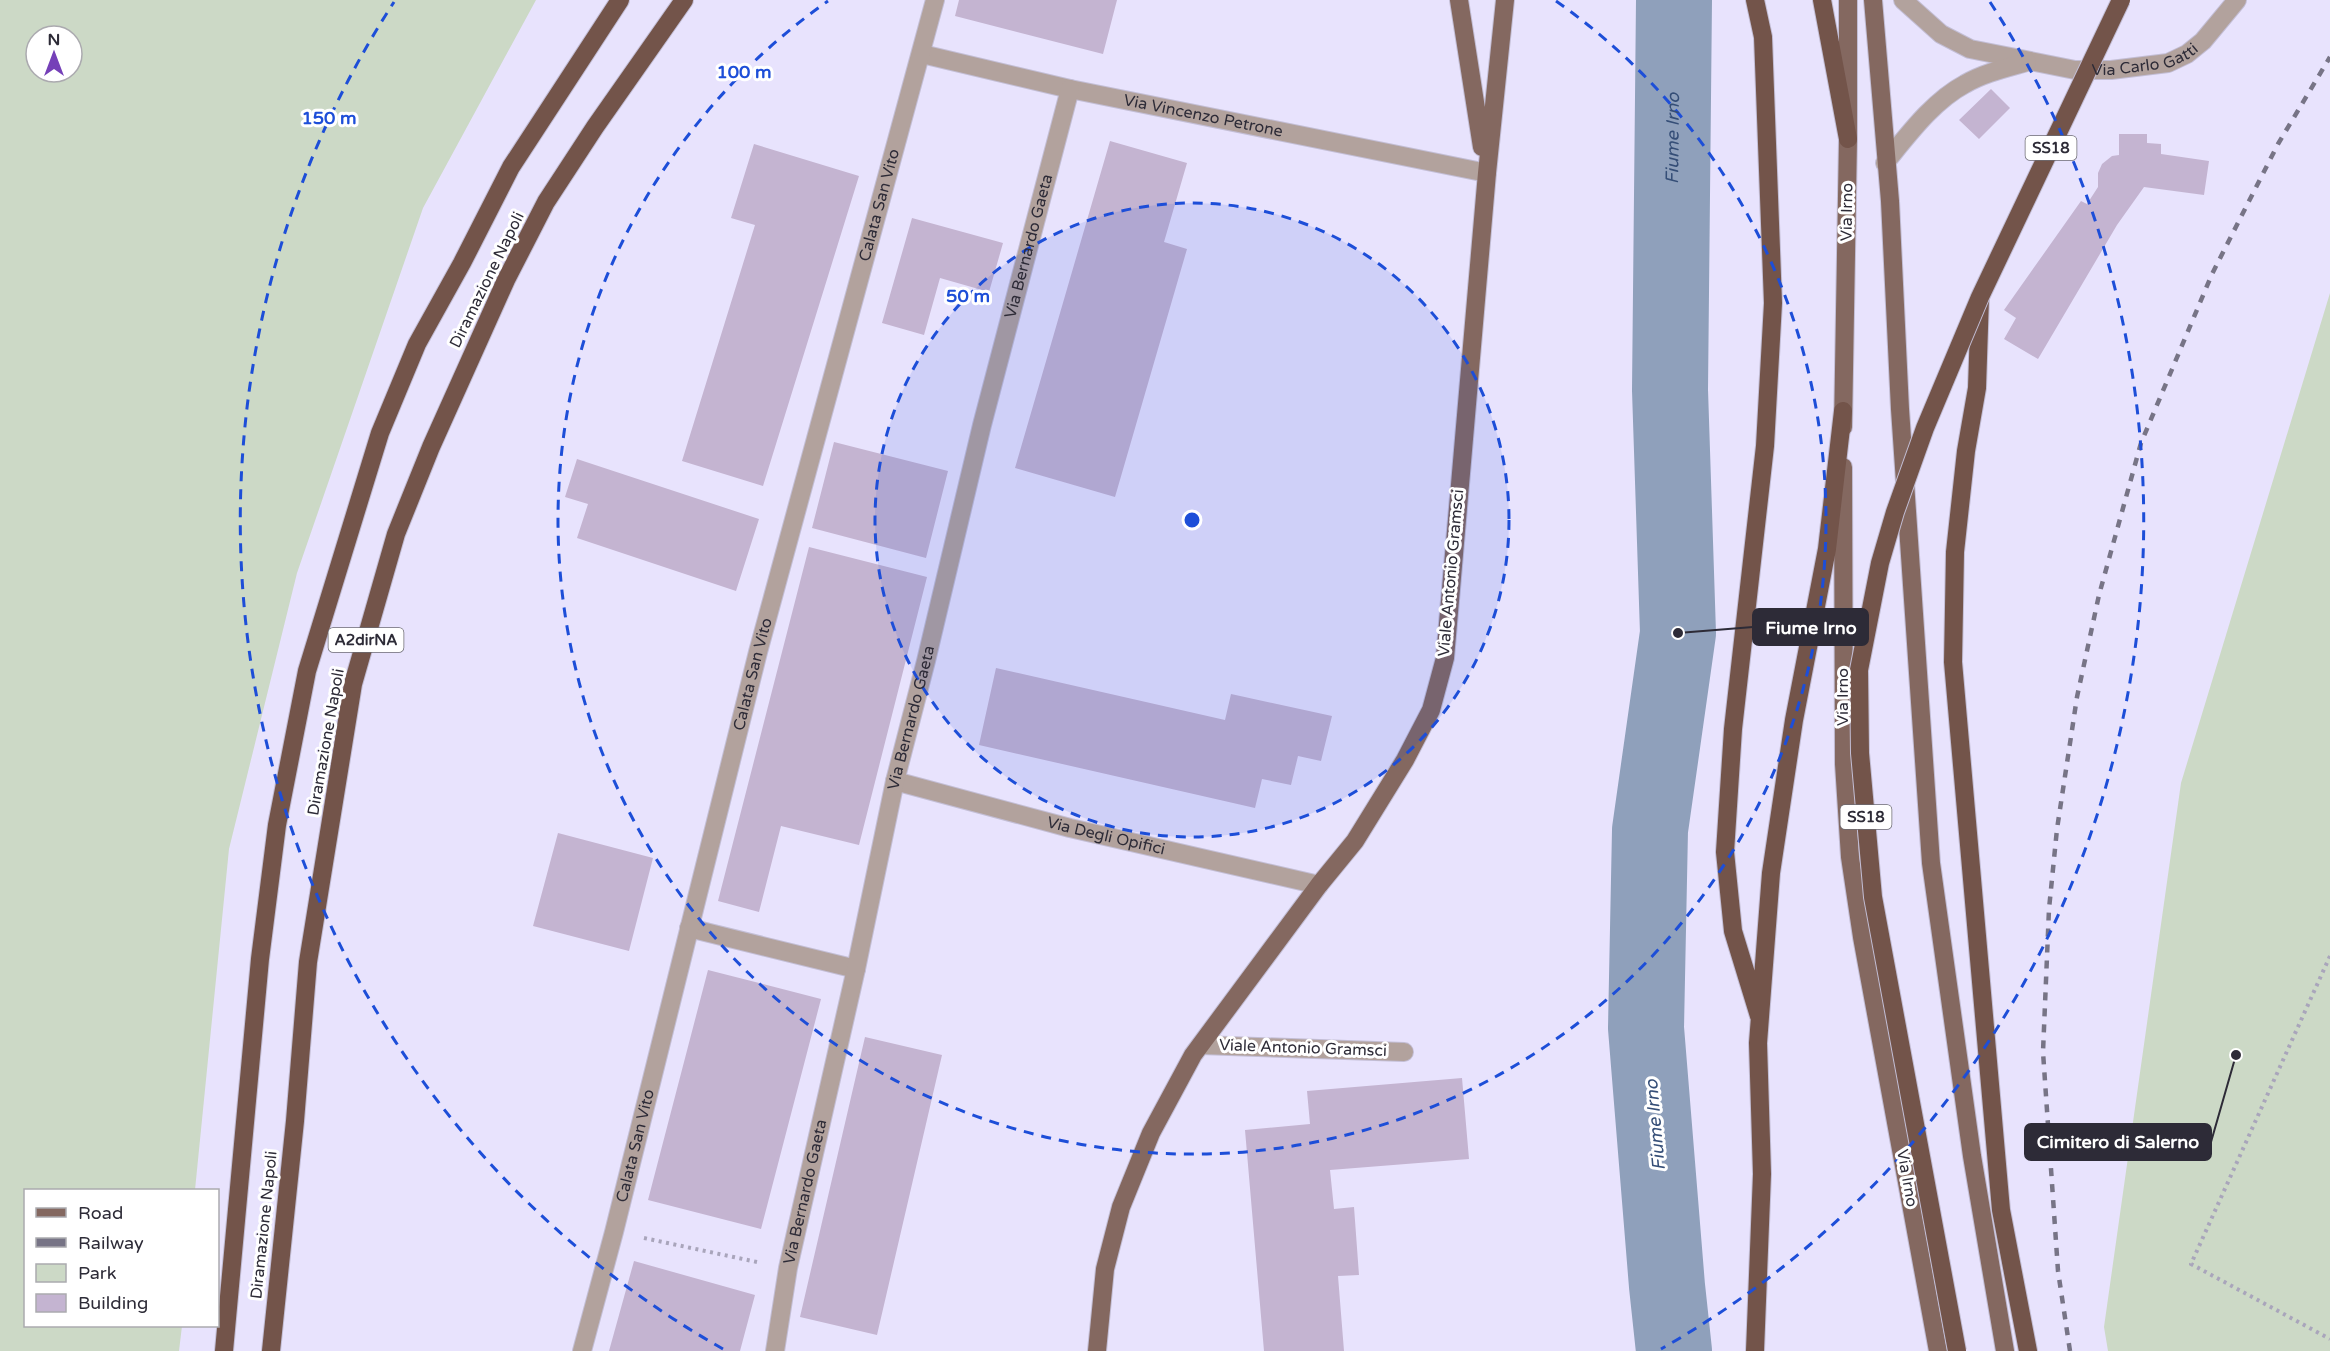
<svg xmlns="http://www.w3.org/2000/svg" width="2330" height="1351" viewBox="0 0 2330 1351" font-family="'Varela Round',sans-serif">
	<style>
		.green { fill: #ccd9c6; fill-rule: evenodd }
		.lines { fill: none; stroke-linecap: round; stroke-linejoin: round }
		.river { stroke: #8fa0bb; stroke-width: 76 }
		.building { fill: #c4b4d1 }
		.minor-casing { stroke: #c3bed5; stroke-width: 20 }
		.major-casing { stroke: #c3bed5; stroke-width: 20 }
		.highway-casing { stroke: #c3bed5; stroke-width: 20 }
		.path { stroke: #a9a5bb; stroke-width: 4; stroke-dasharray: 3 4.5; stroke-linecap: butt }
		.minor { stroke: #b2a29d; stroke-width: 18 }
		.major { stroke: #846860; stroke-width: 18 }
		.highway { stroke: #73544a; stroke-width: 18 }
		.rail { stroke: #777486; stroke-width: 4.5; stroke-dasharray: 8 8; stroke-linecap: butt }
		.highway-bridge-casing { stroke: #c3bed5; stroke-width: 20; stroke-linecap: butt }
		.highway-bridge { stroke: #73544a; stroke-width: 18 }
		.ring { fill: none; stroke: #1d4ed8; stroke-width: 3; stroke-dasharray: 10 8 }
		.labels { text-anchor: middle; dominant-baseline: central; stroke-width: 6; stroke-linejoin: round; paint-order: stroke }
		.shield { fill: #fff; stroke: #6c6b73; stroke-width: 1.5 }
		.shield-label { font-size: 15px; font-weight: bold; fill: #2d2b37 }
		.street-label { font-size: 16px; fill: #2d2b37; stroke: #fff }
		.water-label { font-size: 18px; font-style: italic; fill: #354e77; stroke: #fff }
		.centre { fill: #1d4ed8; stroke: #fff; stroke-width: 3 }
		.ring-label { font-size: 18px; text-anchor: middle; font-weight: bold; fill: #1d4ed8; stroke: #fff; stroke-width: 6; stroke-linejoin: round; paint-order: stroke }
		.leader { fill: none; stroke: #2d2b37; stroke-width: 2 }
		.callout-dot { fill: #2d2b37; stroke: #fff; stroke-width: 2 }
		.callout { fill: #2d2b37; stroke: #2d2b37; stroke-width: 2 }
		.callout-label { font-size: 18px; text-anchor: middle; font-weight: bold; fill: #fff }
	</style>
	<rect width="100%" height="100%" fill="#e8e3fd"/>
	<path class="green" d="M0 0H536L423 208 297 573 229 849 195 1190H26V1326H182L179 1351H0ZM36 36H72V72H36Z
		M2330 293V1351H2108L2104 1327 2181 783Z"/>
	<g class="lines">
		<path class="river" id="s1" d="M1674 1351 1667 1286 1646 1028 1650 830 1678 633 1670 390 1674 0"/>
	</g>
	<path class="building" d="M959 0H1117L1103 54 955 16Z
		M1991 89 2010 108 1979 139 1959 120Z
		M2119 134H2147V143L2161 144V154L2209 161 2204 195 2144 187 2117 225 2038 359 2004 339 2016 318 2004 310 2081 201 2087 204 2098 187V173L2102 164 2112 156 2119 155Z
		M1110 141 1187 163 1164 242 1187 249 1115 497 1015 468Z
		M754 144 859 176 763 486 682 461 755 225 731 218Z
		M912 218 1003 243 989 292 940 278 924 335 882 323Z
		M834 442 948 471 926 558 812 528Z
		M577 459 759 519 736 591 577 538 588 504 565 497Z
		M809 547 927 577 859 845 781 826 759 912 718 901Z
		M996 668 1225 720 1231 694 1332 716 1321 761 1298 756 1291 785 1262 779 1255 808 979 745Z
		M558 833 653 858 629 951 533 926Z
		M708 970 821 999 761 1229 648 1200Z
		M865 1037 942 1055 877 1335 800 1317Z
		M1462 1078 1469 1159 1330 1170 1334 1209 1354 1207 1359 1275 1338 1276 1344 1351H1264L1245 1130 1310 1124 1307 1091Z
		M634 1261 755 1295 740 1351H609Z"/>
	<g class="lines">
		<defs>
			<g id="minor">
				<path id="s2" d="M1903 0 1941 34 1970 49 2075 70H2111L2168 63 2187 54 2203 41 2237 0"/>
				<path id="s3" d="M922 54 1070 89 1487 173"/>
				<path d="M1885 163C1908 135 1933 101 1965 84 1984 73 2006 68 2027 62"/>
				<path id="s4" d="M895 781 1070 828 1319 885"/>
				<path d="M689 928 856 969"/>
				<path d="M1201 1045 1404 1052"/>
				<path id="s5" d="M582 1351 614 1232 758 652 935 0"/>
				<path id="s6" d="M775 1351 788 1268 856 969 895 781 926 661 982 425 1070 89"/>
			</g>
			<path id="major" d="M1459 0 1482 147
				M1873 0 1890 201 1900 409 1931 863 1972 1156 2005 1351
				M1843 427 1848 139V0
				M1843 467 1844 764 1850 857 1862 937 1938 1351
				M1097 1351 1105 1269 1121 1207 1151 1133 1193 1055 1319 885 1355 841 1405 760 1431 710 1445 658 1487 173 1505 0"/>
			<path id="highway" d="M1755 0 1763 37 1773 303 1765 446 1733 729 1725 852 1733 931 1759 1016
				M1822 0 1848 139
				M1980 298 1977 388 1966 451 1955 552 1953 662 2001 1210 2028 1351
				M224 1351 260 959 277 825 307 671 380 433 417 344 462 263 511 167 620 0
				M271 1351 295 1121 308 962 353 684 396 534 431 447 506 280 546 202 595 127 684 0
				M1755 1351 1762 1174 1758 1043 1771 873 1794 720 1827 549 1843 411"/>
		</defs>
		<use href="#minor" class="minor-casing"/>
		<use href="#major" class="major-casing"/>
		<use href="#highway" class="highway-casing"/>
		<path class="path" d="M2330 956 2191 1264 2330 1339
			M644 1238 757 1262"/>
		<use href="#minor" class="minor"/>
		<use href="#major" class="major"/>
		<use href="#highway" class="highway"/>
		<path class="rail" d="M2070 1351 2058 1271 2043 1052 2049 909 2057 829 2077 697 2099 595 2141 443 2212 274 2278 144 2330 57"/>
		<defs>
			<path id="highway-bridge" d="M1957 1351 1873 897 1860 753 1859 670 1880 563 1895 512 1925 428 1980 297 2121 0"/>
		</defs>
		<use href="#highway-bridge" class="highway-bridge-casing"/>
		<use href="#highway-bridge" class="highway-bridge"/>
	</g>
	<circle cx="1192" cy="520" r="317" fill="#1d4ed8" fill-opacity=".12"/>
	<g class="ring">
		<circle cx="1192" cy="520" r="317"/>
		<path d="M1556 1A634 634 0 1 1 828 1"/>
		<path d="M723 1349A952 952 0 0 1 394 2M1990 2A952 952 0 0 1 1661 1349"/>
	</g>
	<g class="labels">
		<g class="shield">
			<rect x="2025.5" y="136" width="51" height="24" rx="4.5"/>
			<rect x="328.5" y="628" width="75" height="24" rx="4.5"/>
			<rect x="1840.5" y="805" width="51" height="24" rx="4.5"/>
		</g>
		<g class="shield-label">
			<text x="2051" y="148">SS18</text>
			<text x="366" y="640">A2dirNA</text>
			<text x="1866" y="817">SS18</text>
		</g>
		<g class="street-label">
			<text stroke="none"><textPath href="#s2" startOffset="262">Via Carlo Gatti</textPath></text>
			<text stroke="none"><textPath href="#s3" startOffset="288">Via Vincenzo Petrone</textPath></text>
			<text stroke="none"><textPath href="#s5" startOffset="1184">Calata San Vito</textPath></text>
			<text transform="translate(1847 212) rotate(-89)">Via Irno</text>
			<text stroke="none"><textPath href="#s6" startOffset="1134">Via Bernardo Gaeta</textPath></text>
			<text transform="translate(487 280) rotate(-64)">Diramazione Napoli</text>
			<text transform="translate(1451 573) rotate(-85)">Viale Antonio Gramsci</text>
			<text stroke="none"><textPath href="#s5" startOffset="698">Calata San Vito</textPath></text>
			<text transform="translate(1843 697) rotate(-90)">Via Irno</text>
			<text stroke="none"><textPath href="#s6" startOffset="648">Via Bernardo Gaeta</textPath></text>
			<text transform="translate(326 742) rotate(-80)">Diramazione Napoli</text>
			<text stroke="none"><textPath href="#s4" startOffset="218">Via Degli Opifici</textPath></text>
			<text transform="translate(1303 1048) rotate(2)">Viale Antonio Gramsci</text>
			<text stroke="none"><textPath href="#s5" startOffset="212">Calata San Vito</textPath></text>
			<text transform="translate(1907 1178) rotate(80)">Via Irno</text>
			<text stroke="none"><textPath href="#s6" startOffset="162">Via Bernardo Gaeta</textPath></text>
			<text transform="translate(264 1225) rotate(-84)">Diramazione Napoli</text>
		</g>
		<g class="water-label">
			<text stroke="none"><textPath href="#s1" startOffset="1216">Fiume Irno</textPath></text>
			<text transform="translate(1655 1125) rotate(-95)">Fiume Irno</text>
		</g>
	</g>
	<circle cx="1192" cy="520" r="9" class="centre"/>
	<g class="ring-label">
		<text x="744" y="78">100 m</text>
		<text x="329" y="124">150 m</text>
		<text x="968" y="302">50 m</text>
	</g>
	<path class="leader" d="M1678 633L1753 627M2236 1055L2211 1142"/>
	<g class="callout-dot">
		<circle cx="1678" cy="633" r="6"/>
		<circle cx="2236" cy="1055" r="6"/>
	</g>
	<g class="callout">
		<rect x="1753" y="609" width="115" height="36" rx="6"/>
		<rect x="2025" y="1124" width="186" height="36" rx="6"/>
	</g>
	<g class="callout-label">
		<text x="1811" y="634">Fiume Irno</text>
		<text x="2118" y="1148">Cimitero di Salerno</text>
	</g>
	<rect x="24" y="1189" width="195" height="138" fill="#ffffff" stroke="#abaaaf" stroke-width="1.5"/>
	<rect x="36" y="1208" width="30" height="9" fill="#846860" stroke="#abaaaf" stroke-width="1.5"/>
	<text x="78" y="1219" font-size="18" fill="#2d2b37">Road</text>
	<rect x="36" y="1238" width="30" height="9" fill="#777486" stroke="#abaaaf" stroke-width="1.5"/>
	<text x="78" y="1249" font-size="18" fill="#2d2b37">Railway</text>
	<rect x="36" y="1264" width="30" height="18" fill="#ccd9c6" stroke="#abaaaf" stroke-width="1.5"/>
	<text x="78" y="1279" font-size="18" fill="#2d2b37">Park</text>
	<rect x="36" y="1294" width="30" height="18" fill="#c4b4d1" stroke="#abaaaf" stroke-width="1.5"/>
	<text x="78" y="1309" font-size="18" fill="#2d2b37">Building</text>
	<g transform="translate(54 54)"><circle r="28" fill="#ffffff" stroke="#abaaaf" stroke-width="1.5"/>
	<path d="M0-4.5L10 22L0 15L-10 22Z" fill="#7540b8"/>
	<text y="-9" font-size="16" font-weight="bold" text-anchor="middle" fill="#2d2b37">N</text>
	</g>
</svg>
